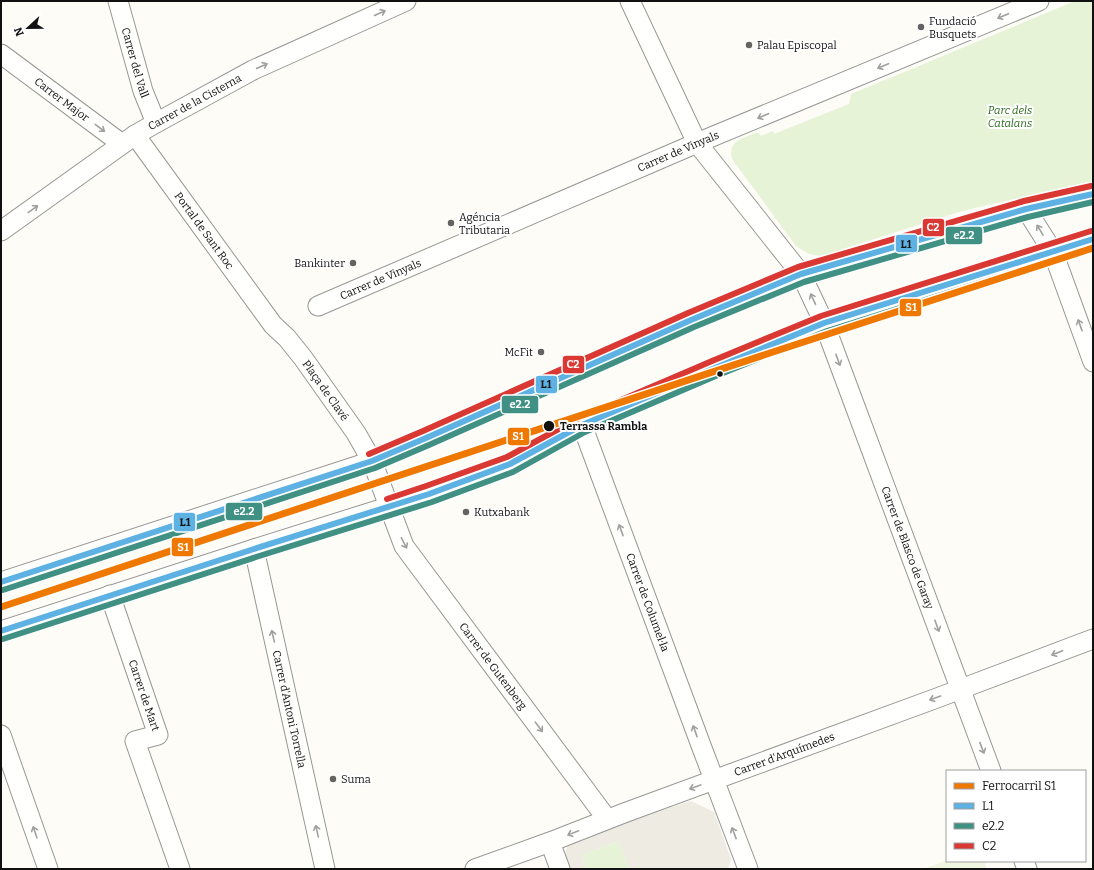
<svg xmlns="http://www.w3.org/2000/svg" width="1094" height="870" viewBox="0 0 1094 870" font-family="Bitter,serif">
	<style>
		.green { fill: #e7f3d7 }
		.pitch { fill: #f0f6e1 }
		.plaza { fill: #edebe2 }
		.lines { fill: none; stroke-linecap: round; stroke-linejoin: round }
		.street-casing { stroke: #979795; stroke-width: 21 }
		.street { stroke: #fffffe; stroke-width: 19 }
		.bus-1-casing { stroke: #fff; stroke-width: 9 }
		.bus-2-casing { stroke: #fff; stroke-width: 9 }
		.bus-3-casing { stroke: #fff; stroke-width: 9 }
		.bus-1 { stroke: #5eb1e3; stroke-width: 6 }
		.bus-2 { stroke: #409183; stroke-width: 6 }
		.bus-3 { stroke: #da3832; stroke-width: 6 }
		.rail-1-casing { stroke: #fff; stroke-width: 10 }
		.rail-1 { stroke: #ef7900; stroke-width: 7 }
		.oneway { stroke: #a0a09f }
		.poi-dot { fill: #646362; stroke: #fff; stroke-width: 1.5 }
		.bus-dot { fill: #111; stroke: #fff; stroke-width: 1.5 }
		.labels { text-anchor: middle; dominant-baseline: central; stroke-width: 4; stroke-linejoin: round; paint-order: stroke }
		.poi-label { font-size: 11px; fill: #111; stroke: #fff; text-anchor: start }
		.street-label { font-size: 11px; fill: #111; stroke: #fff }
		.park-label { font-size: 11px; font-style: italic; fill: #2f6b1f; stroke: #fff }
		.stop-label { font-size: 11px; font-weight: bold; fill: #111; stroke: #fff; text-anchor: start }
		.line-badge { stroke: #fff; stroke-width: 1.5 }
		.badge-label { font-size: 11px; text-anchor: middle; font-weight: bold; fill: #fff }
		.pale-badge-label { font-size: 11px; text-anchor: middle; font-weight: bold; fill: #111 }
	</style>
	<rect width="100%" height="100%" fill="#fdfcf7"/>
	<path class="green" d="M1075 1H1093V181L962 211 821 256 809 254 796 246 732 159C727 140 744 138 758 132L761 136 773 131 774 134 849 104 851 94Z
		M619 841 629 869H586L582 855Z"/>
	<path class="pitch" d="M947 860V861H984L987 869H923Z"/>
	<path class="plaza" d="M691 801 714 812 731 859 728 869H629L619 841 582 855 586 869H566L564 864 566 850 569 843 628 821Z"/>
	<g class="lines">
		<defs>
			<g id="street">
				<path id="s1" d="M118 1 143 91 156 123"/>
				<path id="s2" d="M630 1 697 143 801 274 824 323 991 771"/>
				<path id="s3" d="M1 54 122 144"/>
				<path id="s4" d="M135 135 273 325 287 338 303 358 356 433 372 461 404 546 607 819"/>
				<path d="M1026 209 1053 252 1093 362"/>
				<path id="s5" d="M1 231 135 135 156 123 253 70 406 1"/>
				<path id="s6" d="M318 306 697 143 1039 1"/>
				<path id="s7" d="M582 425 702 748 748 869"/>
				<path id="s8" d="M254 549 325 869"/>
				<path d="M1 582 372 461 426 438 691 320 801 274 1026 209 1093 194"/>
				<path id="s9" d="M110 595 158 735 135 741 180 869"/>
				<path d="M1 631 254 549 429 494 510 464 582 425 715 368 824 323 1093 239"/>
				<path d="M1 735 48 869"/>
				<path d="M550 842 560 869"/>
				<path d="M1024 861 1027 869"/>
				<path id="s10" d="M475 869 550 842 624 813 937 698 1093 639"/>
			</g>
		</defs>
		<use href="#street" class="street-casing"/>
		<use href="#street" class="street"/>
		<defs>
			<path id="bus-1" d="M1 582 372 461 426 438 691 320 801 274 1026 209 1093 194
				M1 631 254 549 429 494 510 464 582 425 715 368 824 323 1093 239"/>
			<path id="bus-2" d="M3 590 375 468 429 445 694 327 804 282 1028 217 1093 202
				M3 639 256 557 432 502 513 472 585 432 718 375 827 331 1093 247"/>
			<path id="bus-3" d="M369 454 423 431 688 313 798 267 1024 201 1091 186
				M387 499 426 486 507 457 579 418 712 361 821 316 1091 231"/>
		</defs>
		<use href="#bus-1" class="bus-1-casing"/>
		<use href="#bus-2" class="bus-2-casing"/>
		<use href="#bus-3" class="bus-3-casing"/>
		<use href="#bus-1" class="bus-1"/>
		<use href="#bus-2" class="bus-2"/>
		<use href="#bus-3" class="bus-3"/>
		<defs>
			<path id="rail-1" d="M1 607 779 350 1093 248"/>
		</defs>
		<use href="#rail-1" class="rail-1-casing"/>
		<use href="#rail-1" class="rail-1"/>
	</g>
	<defs><path id="oneway-shaft" d="M-6 0H5M1.5-3L5.5 0L1.5 3" fill="none" stroke-width="1.6" stroke-linecap="round" stroke-linejoin="round"/></defs>
	<g class="oneway">
		<use href="#oneway-shaft" transform="translate(380 13) rotate(-24)"/>
		<use href="#oneway-shaft" transform="translate(1003 16) rotate(157)"/>
		<use href="#oneway-shaft" transform="translate(262 66) rotate(-24)"/>
		<use href="#oneway-shaft" transform="translate(883 66) rotate(157)"/>
		<use href="#oneway-shaft" transform="translate(763 116) rotate(157)"/>
		<use href="#oneway-shaft" transform="translate(100 128) rotate(37)"/>
		<use href="#oneway-shaft" transform="translate(33 209) rotate(-36)"/>
		<use href="#oneway-shaft" transform="translate(1040 230) rotate(-122)"/>
		<use href="#oneway-shaft" transform="translate(813 299) rotate(-115)"/>
		<use href="#oneway-shaft" transform="translate(1080 325) rotate(-110)"/>
		<use href="#oneway-shaft" transform="translate(838 360) rotate(70)"/>
		<use href="#oneway-shaft" transform="translate(621 530) rotate(-110)"/>
		<use href="#oneway-shaft" transform="translate(404 543) rotate(63)"/>
		<use href="#oneway-shaft" transform="translate(937 626) rotate(70)"/>
		<use href="#oneway-shaft" transform="translate(273 636) rotate(-103)"/>
		<use href="#oneway-shaft" transform="translate(1057 653) rotate(159)"/>
		<use href="#oneway-shaft" transform="translate(935 698) rotate(160)"/>
		<use href="#oneway-shaft" transform="translate(539 727) rotate(53)"/>
		<use href="#oneway-shaft" transform="translate(695 731) rotate(-110)"/>
		<use href="#oneway-shaft" transform="translate(982 748) rotate(69)"/>
		<use href="#oneway-shaft" transform="translate(695 787) rotate(160)"/>
		<use href="#oneway-shaft" transform="translate(317 831) rotate(-103)"/>
		<use href="#oneway-shaft" transform="translate(35 832) rotate(-109)"/>
		<use href="#oneway-shaft" transform="translate(573 833) rotate(158)"/>
		<use href="#oneway-shaft" transform="translate(734 833) rotate(-111)"/>
	</g>
	<g class="poi-dot">
		<circle cx="921" cy="27" r="4"/>
		<circle cx="749" cy="45" r="4"/>
		<circle cx="451" cy="223" r="4"/>
		<circle cx="353" cy="263" r="4"/>
		<circle cx="541" cy="352" r="4"/>
		<circle cx="466" cy="512" r="4"/>
		<circle cx="333" cy="779" r="4"/>
	</g>
	<g class="bus-dot">
		<circle cx="720" cy="374" r="3.5"/>
		<circle cx="549" cy="426" r="6"/>
	</g>
	<g class="labels">
		<g class="poi-label">
			<text x="929" y="21">Fundació<tspan x="929" dy="13">Busquets</tspan></text>
			<text x="757" y="45">Palau Episcopal</text>
			<text x="459" y="217">Agéncia<tspan x="459" dy="13">Tributaria</tspan></text>
			<text x="345" y="263" text-anchor="end">Bankinter</text>
			<text x="533" y="352" text-anchor="end">McFit</text>
			<text x="474" y="512">Kutxabank</text>
			<text x="341" y="779">Suma</text>
		</g>
		<g class="street-label">
			<text stroke="none"><textPath href="#s1" startOffset="64">Carrer del Vall</textPath></text>
			<text stroke="none"><textPath href="#s3" startOffset="76">Carrer Major</textPath></text>
			<text stroke="none"><textPath href="#s5" startOffset="233">Carrer de la Cisterna</textPath></text>
			<text stroke="none"><textPath href="#s6" startOffset="392">Carrer de Vinyals</textPath></text>
			<text stroke="none"><textPath href="#s4" startOffset="118">Portal de Sant Roc</textPath></text>
			<text stroke="none"><textPath href="#s6" startOffset="68">Carrer de Vinyals</textPath></text>
			<text stroke="none"><textPath href="#s4" startOffset="319">Plaça de Clavé</textPath></text>
			<text stroke="none"><textPath href="#s2" startOffset="618">Carrer de Blasco de Garay</textPath></text>
			<text stroke="none"><textPath href="#s7" startOffset="189">Carrer de Columel·la</textPath></text>
			<text stroke="none"><textPath href="#s4" startOffset="644">Carrer de Gutenberg</textPath></text>
			<text stroke="none"><textPath href="#s9" startOffset="106">Carrer de Mart</textPath></text>
			<text stroke="none"><textPath href="#s8" startOffset="164">Carrer d'Antoni Torrella</textPath></text>
			<text stroke="none"><textPath href="#s10" startOffset="330">Carrer d'Arquímedes</textPath></text>
		</g>
		<g class="park-label">
			<text x="1010" y="110">Parc dels<tspan x="1010" dy="13">Catalans</tspan></text>
		</g>
		<g class="stop-label">
			<text x="560" y="426">Terrassa Rambla</text>
		</g>
	</g>
	<g class="line-badge">
		<rect x="922" y="218" width="23" height="19" rx="4" fill="#da3832"/>
		<rect x="945" y="226" width="38" height="19" rx="4" fill="#409183"/>
		<rect x="895" y="234" width="23" height="19" rx="4" fill="#5eb1e3"/>
		<rect x="899" y="298" width="23" height="19" rx="4" fill="#ef7900"/>
		<rect x="562" y="355" width="23" height="19" rx="4" fill="#da3832"/>
		<rect x="535" y="375" width="23" height="19" rx="4" fill="#5eb1e3"/>
		<rect x="501" y="395" width="38" height="19" rx="4" fill="#409183"/>
		<rect x="507" y="427" width="23" height="19" rx="4" fill="#ef7900"/>
		<rect x="225" y="502" width="38" height="19" rx="4" fill="#409183"/>
		<rect x="173" y="512" width="23" height="20" rx="4" fill="#5eb1e3"/>
		<rect x="171" y="537" width="23" height="20" rx="4" fill="#ef7900"/>
	</g>
	<g class="badge-label">
		<text x="933" y="231">C2</text>
		<text x="964" y="239">e2.2</text>
		<text x="911" y="311">S1</text>
		<text x="573" y="368">C2</text>
		<text x="520" y="408">e2.2</text>
		<text x="518" y="440">S1</text>
		<text x="244" y="515">e2.2</text>
		<text x="183" y="551">S1</text>
	</g>
	<g class="pale-badge-label">
		<text x="906" y="248">L1</text>
		<text x="546" y="388">L1</text>
		<text x="185" y="526">L1</text>
	</g>
	<rect width="1094" height="870" fill="none" stroke="#111111" stroke-width="4"/>
	<rect x="946" y="770" width="140" height="92" fill="#ffffff" stroke="#a0a0a0"/>
	<rect x="954" y="783" width="20" height="6" fill="#ef7900" stroke="#a0a0a0"/>
	<text x="982" y="790" font-size="12" fill="#111111">Ferrocarril S1</text>
	<rect x="954" y="803" width="20" height="6" fill="#5eb1e3" stroke="#a0a0a0"/>
	<text x="982" y="810" font-size="12" fill="#111111">L1</text>
	<rect x="954" y="823" width="20" height="6" fill="#409183" stroke="#a0a0a0"/>
	<text x="982" y="830" font-size="12" fill="#111111">e2.2</text>
	<rect x="954" y="843" width="20" height="6" fill="#da3832" stroke="#a0a0a0"/>
	<text x="982" y="850" font-size="12" fill="#111111">C2</text>
	<g transform="translate(28 28) rotate(248)" stroke="#ffffff" stroke-width="3" paint-order="stroke">
	<path d="M0-3L7 15L0 10L-7 15Z" fill="#111111"/>
	<text y="-6" font-size="11" font-weight="bold" text-anchor="middle" fill="#111111">N</text>
	</g>
</svg>
